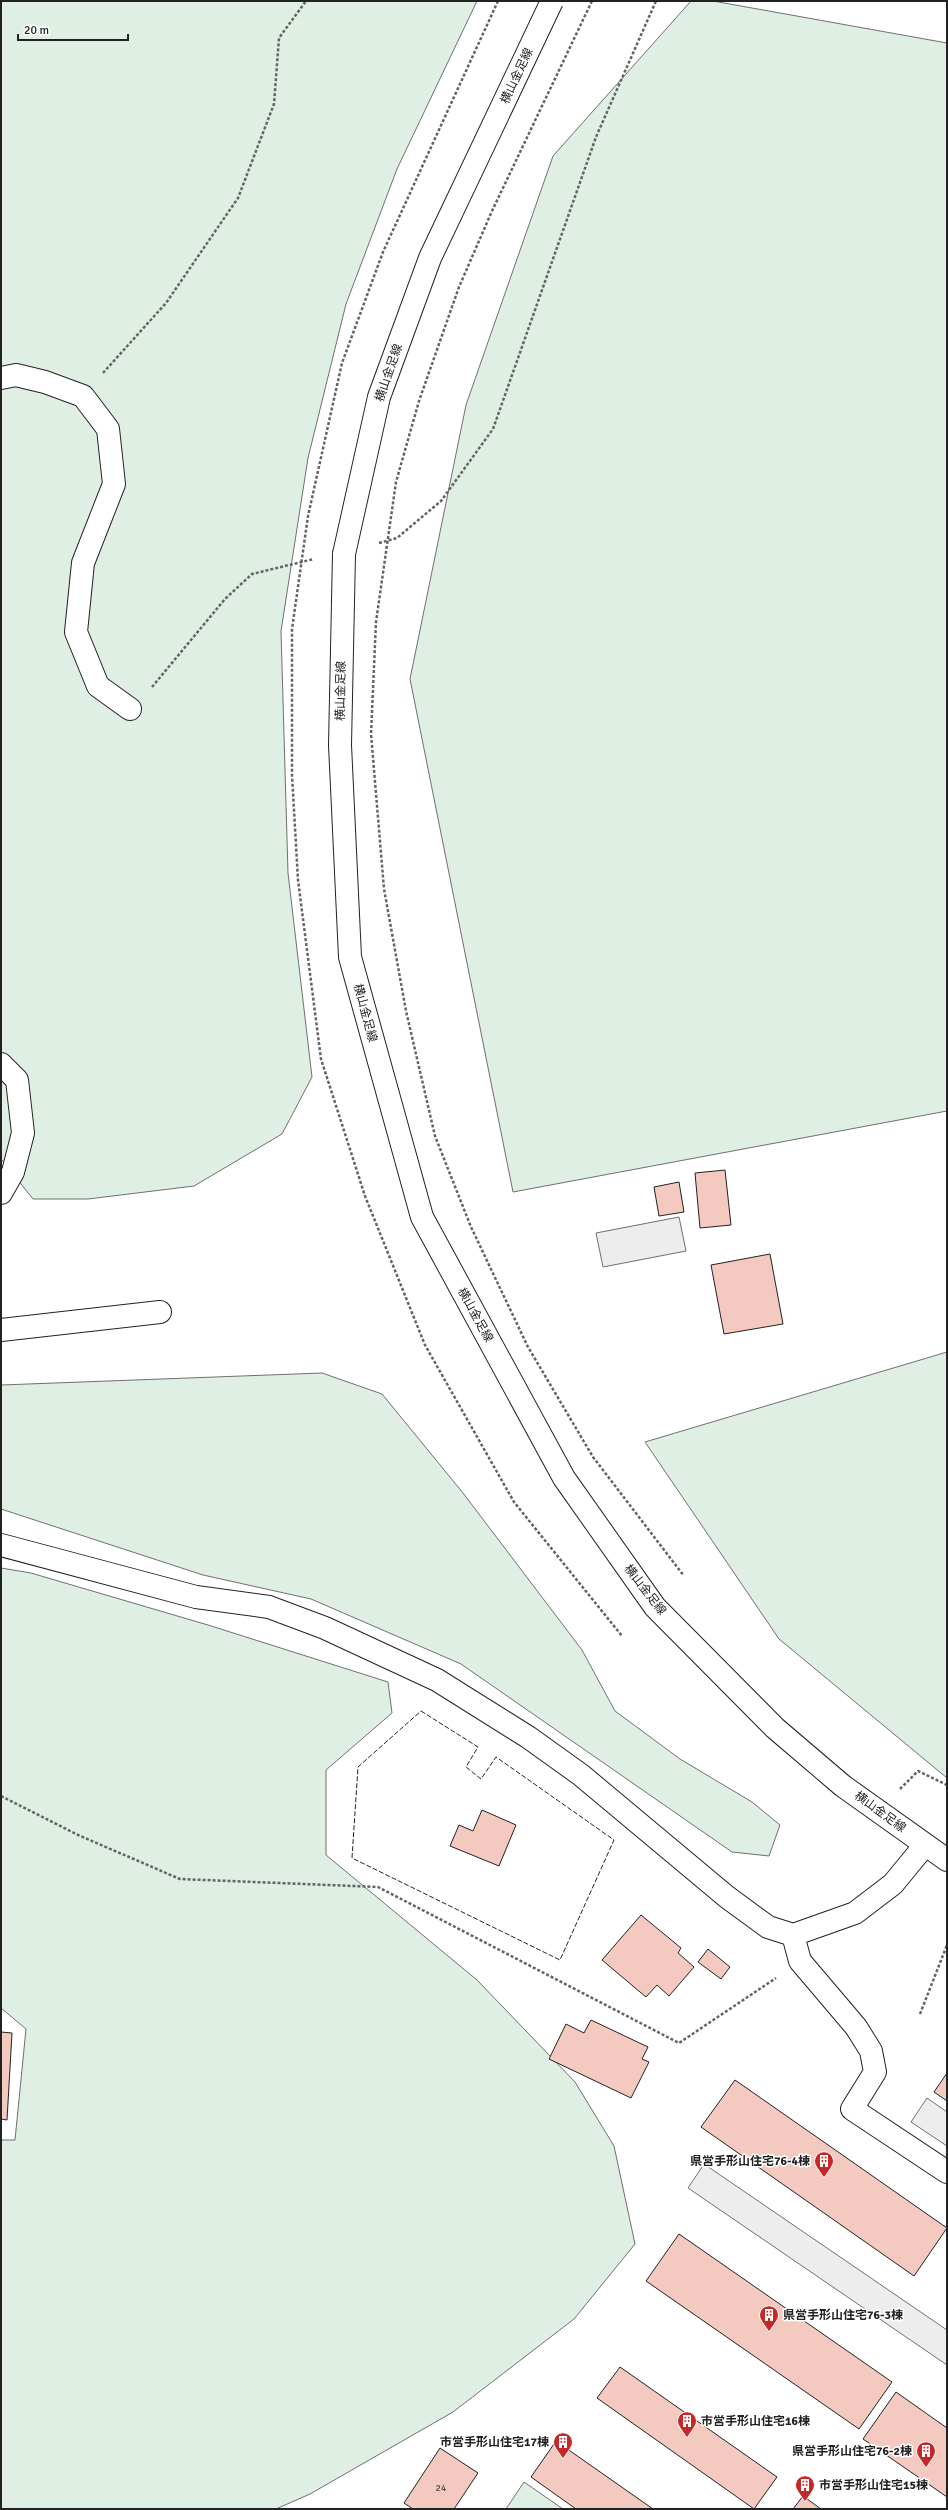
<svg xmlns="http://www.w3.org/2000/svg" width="948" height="2510" viewBox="0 0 948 2510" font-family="Signika,'Noto Sans JP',sans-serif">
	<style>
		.green { fill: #e0efe3; stroke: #6f6f6f }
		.parking { fill: #ededed; stroke: #6f6f6f }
		.building { fill: #f3c9c0; stroke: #222 }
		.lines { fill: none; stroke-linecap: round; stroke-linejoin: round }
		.minor-casing { stroke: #222; stroke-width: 24 }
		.major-casing { stroke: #222; stroke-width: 24 }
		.path { stroke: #646464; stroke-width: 2.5; stroke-dasharray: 3 2; stroke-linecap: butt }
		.minor { stroke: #fff; stroke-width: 22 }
		.major { stroke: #fff; stroke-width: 22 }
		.major-bridge-casing { stroke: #222; stroke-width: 24; stroke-linecap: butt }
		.path-bridge { stroke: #646464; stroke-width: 2.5; stroke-dasharray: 3 2; stroke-linecap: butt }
		.major-bridge { stroke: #fff; stroke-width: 22 }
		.fence { stroke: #222; stroke-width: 1; stroke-dasharray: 5 2; stroke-linecap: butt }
		.labels { text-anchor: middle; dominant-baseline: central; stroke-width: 3; stroke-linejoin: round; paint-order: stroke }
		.number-label { font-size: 10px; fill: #564c4a }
		.street-label { font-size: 12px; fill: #222; stroke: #fff }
		.poi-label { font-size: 12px; font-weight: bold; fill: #222; stroke: #fff; text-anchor: end }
	</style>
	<rect width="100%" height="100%" fill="#fff"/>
	<path class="green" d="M1 1H477L397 169 346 304 308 458 281 631 288 873 312 1077 282 1134 194 1186 88 1199H33L1 1159Z
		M691 1H713L947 43V1111L513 1192 410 679 466 405 553 156Z
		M947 1352V1778L779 1639 645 1442Z
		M322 1373 382 1394 463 1493 582 1650 615 1711 680 1759 752 1802 780 1825 769 1856 732 1852 461 1664 311 1599 203 1575 1 1509V1385Z
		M1 1568 31 1573 208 1625 388 1682 392 1713 326 1770V1855L477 1980 575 2082 614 2146 635 2244 574 2319 453 2412 310 2494 276 2509H1V2140H15L26 2029 1 2008Z
		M524 2482 563 2509H506Z"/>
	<path class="parking" d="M679 1217 686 1251 603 1267 596 1233Z
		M927 2098 947 2112V2146L911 2122Z
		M704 2164 947 2330V2365L688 2188Z"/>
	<path class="building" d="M725 1170 731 1225 700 1228 695 1173Z
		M679 1182 684 1212 659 1216 654 1187Z
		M770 1254 783 1324 724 1334 711 1265Z
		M482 1810 516 1825 499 1866 450 1846 459 1825 473 1831Z
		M641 1915 681 1948 678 1953 694 1967 669 1996 657 1985 646 1997 602 1960Z
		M708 1949 730 1967 721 1979 698 1962Z
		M591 2020 648 2047 642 2059 649 2062 631 2098 549 2059 566 2024 584 2033Z
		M1 2032 12 2033 7 2120 1 2119Z
		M947 2073V2101L934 2092Z
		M735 2080 947 2228 914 2276 701 2127Z
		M679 2234 892 2382 859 2429 646 2281Z
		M620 2367 777 2477 754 2509 597 2398Z
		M896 2392 947 2428V2497L863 2439Z
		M556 2441 653 2509H576L531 2477Z
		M440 2448 478 2473 454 2509H413L404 2503Z
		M803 2496 821 2509H793Z"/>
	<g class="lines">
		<defs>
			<path id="minor" d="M1 378 16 375 45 382 83 396 108 429 114 484 83 563 76 632 98 686 130 709
				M1 1064 17 1080 23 1133 13 1172 1 1193
				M1 1330 160 1312
				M1 1545 196 1597 269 1607 325 1628 437 1680 528 1737 581 1775 727 1897 768 1927 793 1935 855 1913 893 1884 925 1845
				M793 1935 800 1961 856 2027 871 2051 875 2072 852 2109 947 2172"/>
			<path id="major" d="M344 554 340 745 350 957 422 1217 564 1478 655 1607 775 1728 843 1786 947 1860"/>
		</defs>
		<use href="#minor" class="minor-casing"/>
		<use href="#major" class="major-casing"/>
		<path class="path" d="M103 373 166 303 238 198 274 104 279 38 306 1
			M379 543 397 538 441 501 493 429 596 137 656 1
			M152 687 225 599 252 574 314 559
			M900 1789 918 1771 947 1785
			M1 1796 78 1835 180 1879 378 1887 679 2043 776 1978
			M920 2014 947 1945"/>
		<use href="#minor" class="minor"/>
		<use href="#major" class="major"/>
		<defs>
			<path id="major-bridge" d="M344 554 379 397 430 258 552 1"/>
		</defs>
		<use href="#major-bridge" class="major-bridge-casing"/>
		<path class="path-bridge" d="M498 1 383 252 342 363 308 516 292 629V775L298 880 321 1059 365 1196 425 1345 514 1502 622 1636
			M592 1 492 211 459 287 419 401 396 482 376 622 371 734 384 889 406 1011 435 1136 471 1227 528 1347 593 1457 684 1576"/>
		<use href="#major-bridge" class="major-bridge"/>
		<path class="fence" d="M421 1711 478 1747 466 1767 481 1779 496 1757 614 1840 560 1960 352 1858 358 1767Z"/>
	</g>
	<defs>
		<symbol id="building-pin" viewBox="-11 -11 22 30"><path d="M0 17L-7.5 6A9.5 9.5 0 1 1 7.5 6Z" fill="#c62828" stroke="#fff"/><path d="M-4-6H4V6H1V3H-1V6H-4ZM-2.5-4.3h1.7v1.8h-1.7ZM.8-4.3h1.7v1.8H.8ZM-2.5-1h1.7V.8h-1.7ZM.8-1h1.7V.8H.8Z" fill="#fff"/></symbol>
	</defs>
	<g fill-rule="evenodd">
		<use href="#building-pin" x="813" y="2150" width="22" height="30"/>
		<use href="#building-pin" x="758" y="2304" width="22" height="30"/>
		<use href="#building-pin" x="676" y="2410" width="22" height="30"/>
		<use href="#building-pin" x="552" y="2431" width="22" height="30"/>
		<use href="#building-pin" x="915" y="2440" width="22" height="30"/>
		<use href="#building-pin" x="794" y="2474" width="22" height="30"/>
	</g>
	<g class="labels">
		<g class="number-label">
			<text x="441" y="2488">24</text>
		</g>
		<g class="street-label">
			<text transform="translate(517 76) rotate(-65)">横山金足線</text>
			<text transform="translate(389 373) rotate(-71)">横山金足線</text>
			<text transform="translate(341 691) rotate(-89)">横山金足線</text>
			<text transform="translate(365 1013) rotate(75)">横山金足線</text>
			<text transform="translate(475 1315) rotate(61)">横山金足線</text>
			<text transform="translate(645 1590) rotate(52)">横山金足線</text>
			<text transform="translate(880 1812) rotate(36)">横山金足線</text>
		</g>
		<g class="poi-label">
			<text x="810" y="2161">県営手形山住宅76-4棟</text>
			<text x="783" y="2315" text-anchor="start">県営手形山住宅76-3棟</text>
			<text x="701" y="2421" text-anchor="start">市営手形山住宅16棟</text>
			<text x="549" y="2442">市営手形山住宅17棟</text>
			<text x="912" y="2451">県営手形山住宅76-2棟</text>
			<text x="819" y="2485" text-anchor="start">市営手形山住宅15棟</text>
		</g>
	</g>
	<rect width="948" height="2510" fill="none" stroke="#222222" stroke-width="4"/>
	<path d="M18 34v6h110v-6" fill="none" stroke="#222222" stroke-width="2"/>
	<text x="24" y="34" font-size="12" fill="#222222" stroke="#ffffff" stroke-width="3" paint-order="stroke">20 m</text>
</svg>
